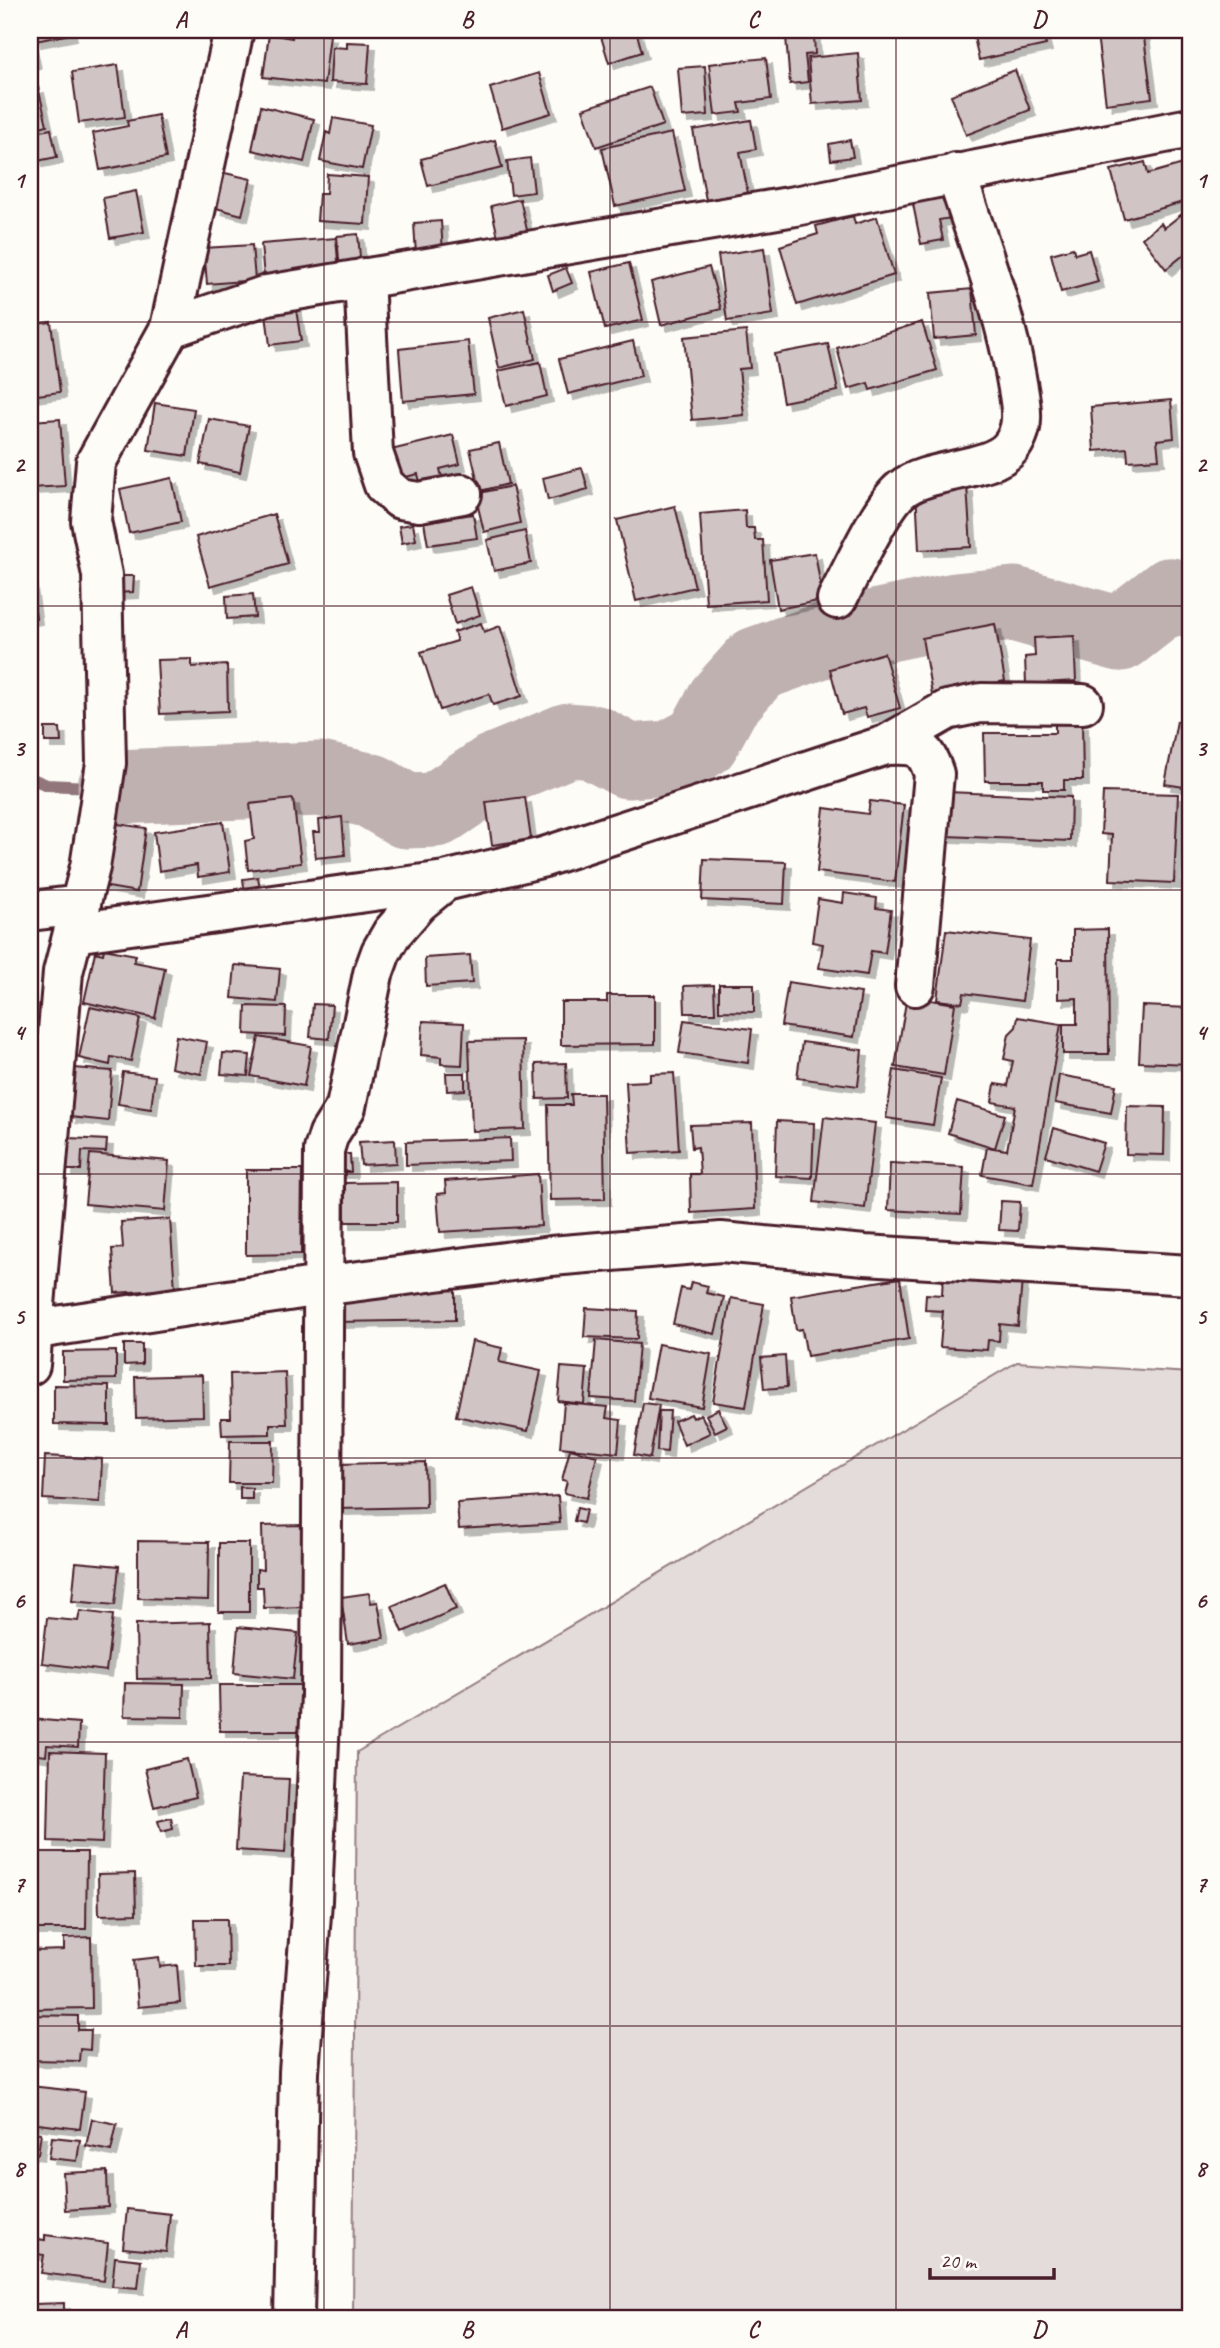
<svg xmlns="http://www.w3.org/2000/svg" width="1220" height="2348" viewBox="0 0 1220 2348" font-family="Caveat,sans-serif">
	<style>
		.green { fill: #e3dcda; stroke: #967e82; stroke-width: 2 }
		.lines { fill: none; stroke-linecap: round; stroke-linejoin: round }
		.stream { stroke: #91777b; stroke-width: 12 }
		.river { stroke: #c0b1b1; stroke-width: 75 }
		.building { fill: #d0c5c4; stroke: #4a1f2b; stroke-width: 2; filter: url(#shadow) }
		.minor-casing { stroke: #4a1f2b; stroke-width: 44 }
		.minor { stroke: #fdfcf7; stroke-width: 38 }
		.grid { fill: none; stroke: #4a1f2b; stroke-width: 2; stroke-opacity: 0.55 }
		.neatline { fill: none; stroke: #4a1f2b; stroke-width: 2.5 }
		.grid-label { font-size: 23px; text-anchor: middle; font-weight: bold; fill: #4a1f2b }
	</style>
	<defs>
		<filter id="shadow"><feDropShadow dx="6" dy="6" stdDeviation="0" flood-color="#0004"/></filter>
	</defs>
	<rect width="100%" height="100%" fill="#fdfcf7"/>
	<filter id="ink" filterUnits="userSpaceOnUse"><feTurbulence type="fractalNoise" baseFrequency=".0143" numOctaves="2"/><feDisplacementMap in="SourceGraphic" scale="14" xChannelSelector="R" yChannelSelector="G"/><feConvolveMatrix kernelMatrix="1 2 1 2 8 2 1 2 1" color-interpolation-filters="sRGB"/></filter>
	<g filter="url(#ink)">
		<path class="green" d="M1017 1362 1190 1373V2318H353L357 1752Z"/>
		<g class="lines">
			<path class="stream" d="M30 778 47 785 89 787"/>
			<path class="river" d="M115 787 320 779 372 791 406 811 436 810 494 771 569 740 593 742 628 761 671 758 702 741 723 702 757 664 841 634 956 610 1014 604 1120 634 1170 595 1190 600"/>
		</g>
		<path class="building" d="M33 30H70L71 34 35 41Z
			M599 30H636L642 52 609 63Z
			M982 30H1042L1046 45 979 60 973 32Z
			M1143 30 1152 98 1106 104 1097 35Z
			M293 31 330 35 324 84 263 77 269 34 292 38Z
			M814 35 815 54 805 55 808 82 790 84 786 37Z
			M30 39 35 63 30 64Z
			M347 42 370 43 367 84 330 82 332 47 347 48Z
			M858 53 862 100 812 104 808 58Z
			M766 58 771 99 739 103 741 112 715 115 709 64Z
			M118 65 125 117 79 123 72 72Z
			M705 66 708 115 682 117 678 68Z
			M1015 70 1030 110 966 135 951 95Z
			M539 73 551 113 502 128 490 88Z
			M38 87 47 125 30 130V89Z
			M650 87 663 125 596 147 583 109Z
			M261 106 314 119 304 162 252 150Z
			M158 115 166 158 100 170 93 133 128 126 127 121Z
			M333 118 371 125 362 169 320 161 326 132 330 134Z
			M751 120 756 149 740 152 748 193 706 200 693 130Z
			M51 129 57 157 37 161 31 133Z
			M672 133 685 191 615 206 602 148Z
			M495 140 502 168 428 186 421 159Z
			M850 140 853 157 831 160 829 144Z
			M530 158 534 192 511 195 507 161Z
			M1145 162 1148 174 1190 162V200L1124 219 1111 170Z
			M225 173 251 179 242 215 216 208Z
			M327 174 368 177 365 224 317 221 319 194H326Z
			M136 191 144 232 110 238 103 198Z
			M953 191 957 217 939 220 943 240 921 244 912 199Z
			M520 199 529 239 500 246 491 206Z
			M1182 214 1190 225V250L1166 269 1142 238 1161 223 1164 228Z
			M853 216 855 224 877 217 894 275 797 305 780 246 818 234 816 226Z
			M441 221 443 253 416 255 414 223Z
			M358 234 361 269 340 271 337 236Z
			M336 238 339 272 264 278 261 244Z
			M252 245 255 280 207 284 204 248Z
			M764 248 773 314 727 321 718 255Z
			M1073 248 1075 254 1089 250 1098 282 1061 292 1051 254Z
			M629 263 643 320 605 329 591 272Z
			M709 267 721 309 661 325 651 282Z
			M566 268 572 283 553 291 548 275Z
			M972 289 976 335 934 339 930 293Z
			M295 303 301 341 270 345 265 307Z
			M524 309 535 359 499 368 488 318Z
			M51 322 60 392 30 396V325Z
			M922 322 937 370 870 390 868 383 848 389 837 348Z
			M746 331 750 368 739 369 744 415 692 420 684 337Z
			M468 341 474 394 403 401 399 349Z
			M633 341 641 376 568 394 559 359Z
			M828 344 838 391 783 402 774 354Z
			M540 362 547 396 506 406 498 371Z
			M1171 400 1174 438 1157 440 1159 459 1128 461 1127 448 1094 451 1091 407Z
			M155 403 194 409 187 456 148 450Z
			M60 419 65 486 30 488V421Z
			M209 419 249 426 240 472 200 464Z
			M453 435 460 464 440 469 442 477 420 482 418 474 397 479 391 450Z
			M499 443 508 484 480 491 470 449Z
			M582 468 588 489 548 500 543 478Z
			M172 478 181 522 129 533 120 489Z
			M512 486 520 523 484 532 475 494Z
			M967 486 971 547 919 550 916 489Z
			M675 506 695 587 636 601 617 520Z
			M458 509 459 516 473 514 477 538 428 545 424 522 441 519 440 512Z
			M745 510 746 528H754L755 540H763L767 600 706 604 700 514Z
			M274 514 288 564 210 586 196 537Z
			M413 524 416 540 402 543 399 526Z
			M525 531 531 563 494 571 487 540Z
			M815 553 823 600 778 609 770 560Z
			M30 576 36 618 30 619Z
			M115 576H134L133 592 115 593Z
			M471 587 480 615 455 624 446 595Z
			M253 594 255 617 227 619 226 596Z
			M481 623 484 632 500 626 522 696 493 705 489 694 440 710 421 652 457 641 454 632Z
			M995 624 1005 681 932 694 922 638Z
			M1074 636 1076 681 1026 684 1025 657 1035 656 1034 638Z
			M884 653 900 708 867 717 864 708 842 714 830 669Z
			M192 659V667L227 665 228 711 160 714 157 660Z
			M1177 721 1190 724V788L1165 784Z
			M1055 722H1082L1083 780H1064V790H1043V781H985L984 733H1055Z
			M45 728H60L61 742H45Z
			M947 792 1071 797 1070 841 946 836Z
			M1103 792 1178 794 1174 883 1110 880 1112 835 1101 834Z
			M525 797 531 839 492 845 486 802Z
			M293 799 301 863 248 870 245 841 254 839 250 804Z
			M870 801 904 805 895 882 817 872 824 808 868 814Z
			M342 817 345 855 316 858 313 832H320L319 820Z
			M223 822 230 872 198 877 197 865 159 871 154 832Z
			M111 823 146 828 137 892 102 886Z
			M704 859 786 862 784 904 702 900Z
			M258 877 261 893 245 895 243 879Z
			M844 893 877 898 876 908 891 910 885 953 871 951 867 975 819 968 823 944 812 942 818 899 843 903Z
			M1108 929 1109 1054H1063V1024H1077V998L1058 999V959H1073V930Z
			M946 930 1030 940 1022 1001 964 993 962 1003 937 1000Z
			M104 949 136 955 134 962 165 968 155 1018 84 1002 95 952 103 954Z
			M470 955 472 983 426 986 425 958Z
			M235 965 280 969 277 1002 232 998Z
			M788 982 861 993 854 1037 781 1026Z
			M719 984H754V1012L719 1011Z
			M714 985 715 1013H685L684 986Z
			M607 995H655V1044L561 1045V1002H607Z
			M907 996 955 1004 944 1075 895 1067Z
			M313 1004 332 1005 329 1039 310 1037Z
			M246 1006 286 1007 285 1036 245 1034Z
			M1142 1006 1190 1008V1064L1139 1062Z
			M90 1007 140 1018 131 1061 111 1057 110 1065 79 1058Z
			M1018 1017 1061 1024 1033 1184 982 1175 987 1147 1007 1150 1015 1106 992 1102 995 1084 1008 1086 1013 1061 1004 1059 1009 1034 1016 1027Z
			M684 1020 752 1029 748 1063 679 1053Z
			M423 1021 464 1023 462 1065 441 1064V1057L421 1055Z
			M176 1036 207 1042 201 1074 171 1068Z
			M259 1037 311 1046 304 1086 251 1076Z
			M523 1040 525 1129 472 1131 469 1041Z
			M802 1042 862 1050 858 1086 797 1078Z
			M223 1053 250 1055 248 1076 221 1074Z
			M566 1063 567 1098 537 1099 536 1064Z
			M74 1068 112 1071 108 1121 70 1117Z
			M894 1070 941 1078 933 1125 886 1118Z
			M123 1072 155 1076 151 1109 118 1104Z
			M446 1073H465V1090L447 1091Z
			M674 1073 679 1150 630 1153 626 1082 650 1081V1074Z
			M1059 1075 1116 1085 1111 1113 1055 1103Z
			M571 1094H603L605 1199 550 1200 548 1105H572Z
			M957 1101 1005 1115 995 1148 948 1133Z
			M1127 1106 1165 1107 1164 1155 1126 1154Z
			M824 1117 875 1123 865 1208 814 1202Z
			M777 1121 814 1123 812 1178 775 1176Z
			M752 1123 755 1209 691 1213 690 1174H700L698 1147 692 1148 690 1125Z
			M1054 1128 1104 1143 1095 1171 1046 1156Z
			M69 1138 107 1140 106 1152 82 1151 81 1170H67Z
			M510 1138 511 1161 406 1165V1142Z
			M395 1140 396 1163 361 1165 359 1142Z
			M90 1154 169 1161 165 1211 85 1204Z
			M338 1154H350L351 1172H338Z
			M890 1163 964 1167 961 1214 888 1210Z
			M246 1170H302L301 1254 246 1255Z
			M538 1174 541 1226 440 1232 437 1194 446 1193 445 1181Z
			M397 1182V1222H345V1183Z
			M1001 1201 1020 1202 1018 1231 999 1230Z
			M170 1219 175 1289 115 1293 112 1249 123 1248 121 1222Z
			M943 1275 1022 1280 1018 1326 1000 1324 999 1341 988 1340 987 1350 940 1347 943 1311 925 1310 926 1294 942 1295Z
			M900 1278 909 1339 807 1356 802 1329 796 1330 791 1296Z
			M691 1282 708 1286 706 1293 724 1297 715 1334 673 1324 681 1288 689 1290Z
			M455 1290V1320L336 1322V1292Z
			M731 1298 764 1304 746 1407 713 1402Z
			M586 1308 638 1311 637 1339 584 1337Z
			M596 1340 639 1344 634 1401 591 1398Z
			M472 1341 502 1348 499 1362 541 1371 528 1431 456 1416Z
			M124 1344H142V1364L124 1365Z
			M658 1344 711 1354 702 1407 648 1398Z
			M116 1351V1379L63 1380V1352Z
			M785 1356 787 1387 764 1389 761 1358Z
			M561 1367 587 1369 584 1404 558 1401Z
			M285 1372 287 1424H270V1434L222 1435 221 1418H231L230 1374Z
			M202 1375 203 1416 136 1418 135 1377Z
			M54 1385 109 1386V1425L54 1424Z
			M564 1403 608 1407 606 1418 621 1420 618 1453 560 1447Z
			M643 1403 659 1405 650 1458 634 1455Z
			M718 1409 727 1426 715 1432 706 1415Z
			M659 1411H670L667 1452 657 1451Z
			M691 1414 693 1418 701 1414 710 1433 684 1445 674 1421Z
			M230 1441H273L272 1483H229Z
			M570 1449 597 1456 587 1498 564 1493 567 1481 562 1480Z
			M45 1456 102 1459 100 1502 43 1499Z
			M425 1462 426 1507 339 1509 338 1464Z
			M240 1487 252 1488V1499H240Z
			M558 1496 560 1523 459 1529 457 1503Z
			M577 1508 586 1510 583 1523 574 1521Z
			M303 1525 306 1607 264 1608 263 1587H257V1569L263 1570 262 1526Z
			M138 1541 209 1542 208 1600 138 1598Z
			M219 1543H249V1612H219Z
			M76 1562 119 1566 115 1605 72 1601Z
			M445 1583 456 1609 403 1632 392 1606Z
			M369 1593 371 1603 378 1602 384 1638 348 1644 341 1597Z
			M80 1611 113 1615 106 1671 42 1663 47 1618 78 1621Z
			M210 1622 211 1678 137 1679 136 1624Z
			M238 1627 298 1633 293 1679 234 1673Z
			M125 1683 184 1684 183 1717 124 1716Z
			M219 1685H302L303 1731H220Z
			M30 1719 79 1723 78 1747 47 1745 46 1756 30 1754Z
			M50 1751 105 1753 102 1843 48 1841Z
			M187 1759 196 1797 154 1807 145 1769Z
			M240 1777 289 1779 285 1853 236 1850Z
			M171 1818 173 1829 161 1832 158 1821Z
			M32 1852H87L86 1929H32L30 1867H32Z
			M135 1873 136 1914 99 1915 98 1874Z
			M195 1919H227L228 1966H196Z
			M91 1937 92 2008 30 2009V1943H33L34 1951 64 1950V1938Z
			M159 1957 160 1967 177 1965 180 2003 138 2007 134 1960Z
			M30 2015 78 2016V2030H91L90 2050 80 2049 79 2061 30 2060Z
			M30 2086 85 2092 80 2129 30 2123Z
			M92 2119 117 2124 111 2151 86 2146Z
			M30 2132 41 2133 38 2154 30 2153Z
			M52 2137 80 2140 77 2161 49 2158Z
			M107 2171 108 2207 65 2210 63 2173Z
			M127 2209 170 2214 166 2252 123 2248Z
			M45 2235 108 2243 104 2281 41 2273 44 2255 30 2253V2238L45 2240Z
			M115 2257 141 2260 138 2288 112 2286Z
			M64 2303V2318H35V2304Z"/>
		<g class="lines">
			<defs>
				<path id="minor" d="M364 278 373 453 384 485 400 499 419 502 462 494
					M170 328 267 295 795 206 1190 128
					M837 599C851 573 881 505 902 489 928 468 990 472 1010 448 1016 441 1021 429 1021 419 1022 405 1018 390 1016 377 1004 308 977 240 956 173
					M886 745C915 744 924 744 934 774L915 986
					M30 911 81 905
					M73 933 445 881 544 857 886 745 947 710 981 703 1083 704
					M30 1330 321 1286 551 1256 721 1242 865 1255 1190 1275
					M30 1365 63 972 90 867 106 763 102 575 91 521 96 462 170 328 234 30
					M294 2318 299 2072 312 1901 321 1695 324 1150 329 1134 346 1107 373 974 381 952 392 933 418 903 445 881"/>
			</defs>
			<use href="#minor" class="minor-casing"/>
			<use href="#minor" class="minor"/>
		</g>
	</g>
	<path class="grid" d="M324 30V2318M610 30V2318M896 30V2318M30 322H1190M30 606H1190M30 890H1190M30 1174H1190M30 1458H1190M30 1742H1190M30 2026H1190"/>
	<rect width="1220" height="2348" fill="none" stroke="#fdfcf7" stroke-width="77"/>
	<path d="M930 2268v10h124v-10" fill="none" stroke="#4a1f2b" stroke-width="3.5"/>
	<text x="940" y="2268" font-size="21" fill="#4a1f2b" stroke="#fdfcf7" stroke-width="5" paint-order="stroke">20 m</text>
	<rect x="38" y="38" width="1144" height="2272" class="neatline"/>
	<g class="grid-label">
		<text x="181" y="27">A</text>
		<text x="467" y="27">B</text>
		<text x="753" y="27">C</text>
		<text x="1039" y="27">D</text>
		<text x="19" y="188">1</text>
		<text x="1201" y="188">1</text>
		<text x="19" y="472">2</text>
		<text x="1201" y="472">2</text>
		<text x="19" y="756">3</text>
		<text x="1201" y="756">3</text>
		<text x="19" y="1040">4</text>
		<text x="1201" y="1040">4</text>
		<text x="19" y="1324">5</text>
		<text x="1201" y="1324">5</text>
		<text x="19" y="1608">6</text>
		<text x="1201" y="1608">6</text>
		<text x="19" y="1892">7</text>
		<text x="1201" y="1892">7</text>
		<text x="19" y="2176">8</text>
		<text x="1201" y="2176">8</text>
		<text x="181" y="2337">A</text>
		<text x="467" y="2337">B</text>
		<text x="753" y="2337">C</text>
		<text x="1039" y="2337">D</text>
	</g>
</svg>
